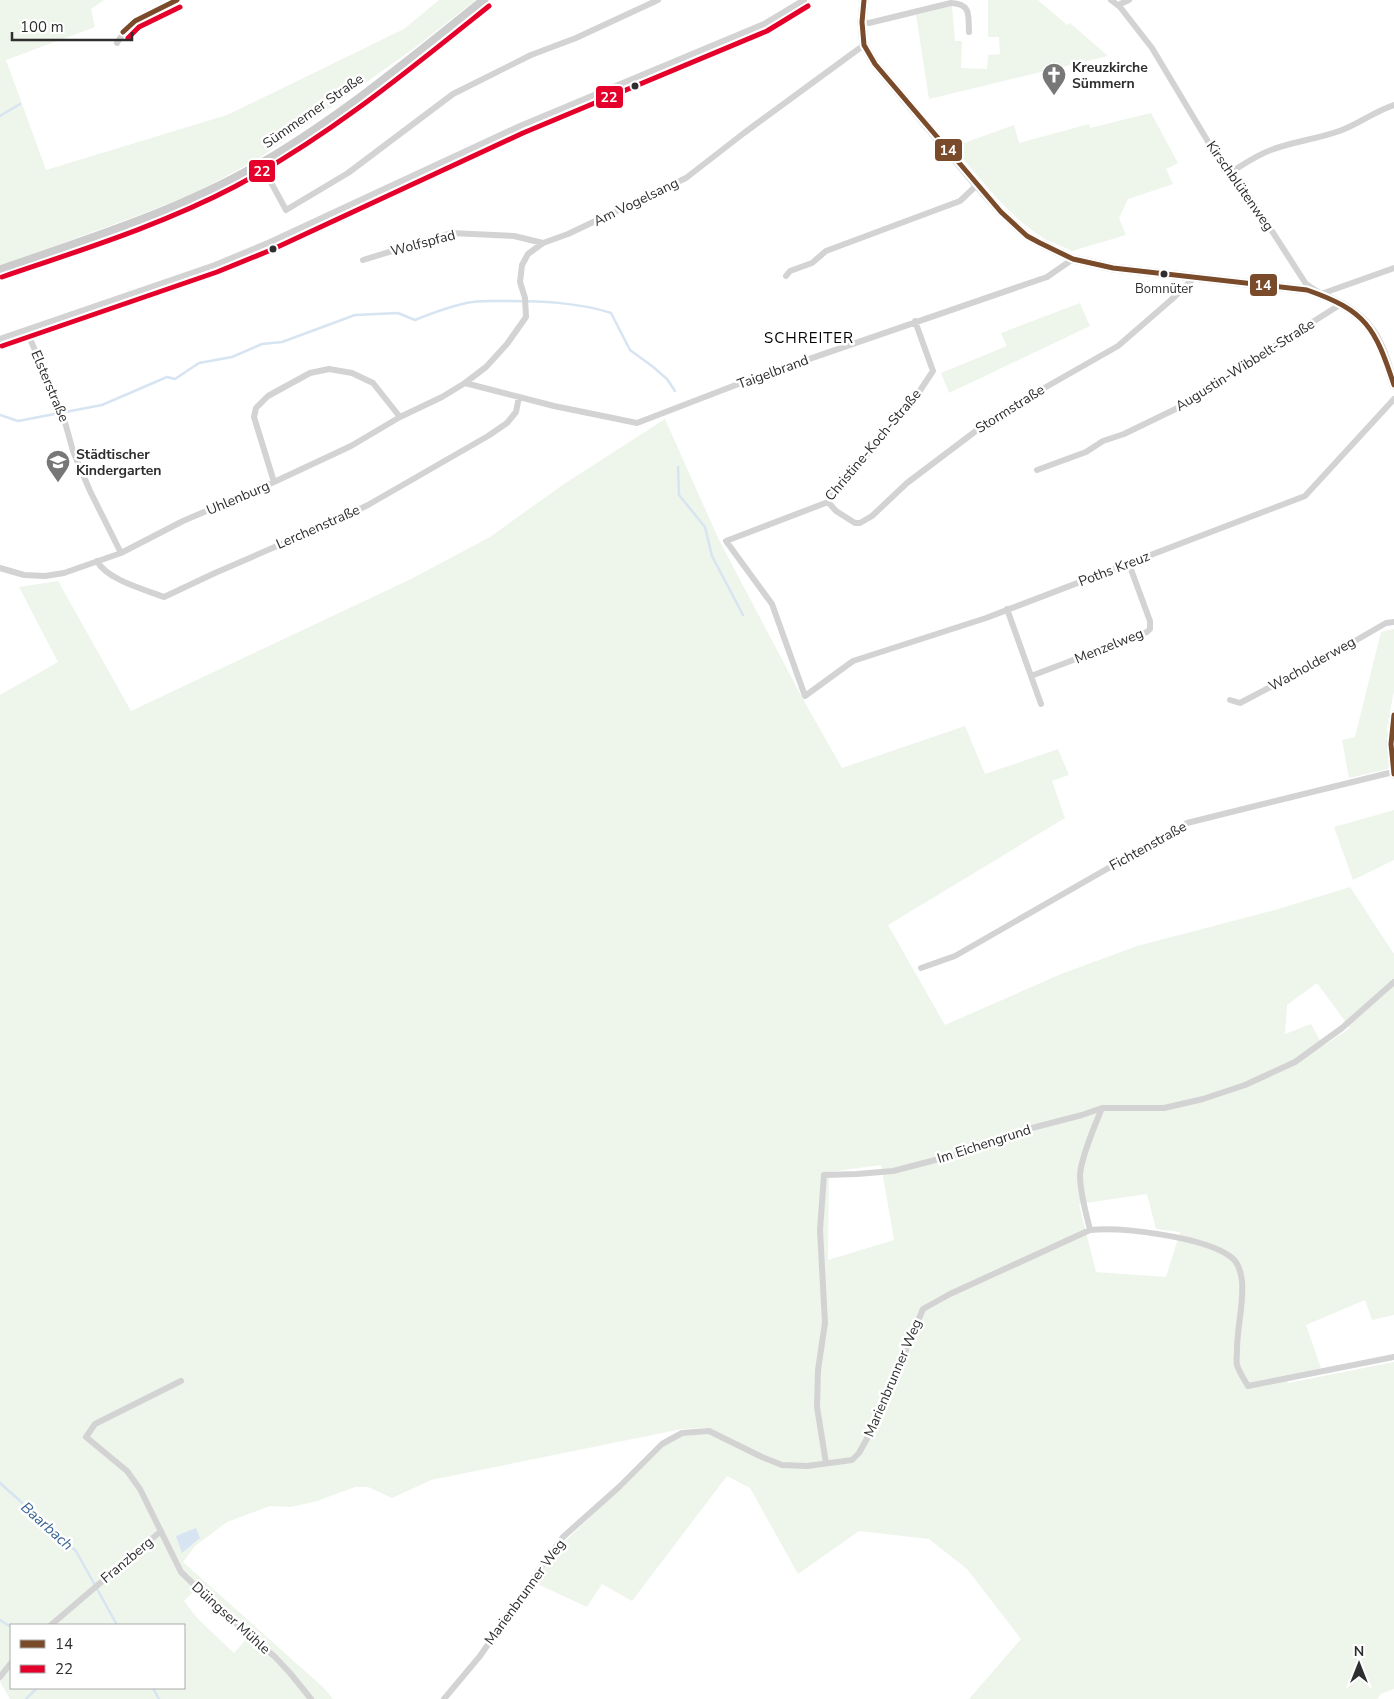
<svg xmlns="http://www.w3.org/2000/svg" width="1394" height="1699" viewBox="0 0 1394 1699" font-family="'Nunito Sans',sans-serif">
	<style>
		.green { fill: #eef5eb; fill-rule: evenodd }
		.water { fill: #d7e4f2 }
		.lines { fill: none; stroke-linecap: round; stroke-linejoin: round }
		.stream { stroke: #d7e4f2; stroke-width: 2.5 }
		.minor { stroke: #d3d3d3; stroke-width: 6 }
		.tertiary { stroke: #d3d3d3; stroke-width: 9 }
		.secondary { stroke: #ccc; stroke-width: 9 }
		.bus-1-casing { stroke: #fff; stroke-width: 9 }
		.bus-2-casing { stroke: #fff; stroke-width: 9 }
		.bus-1 { stroke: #7a4b2a; stroke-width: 5 }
		.bus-2 { stroke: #e4002b; stroke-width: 5 }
		.bus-dot { fill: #2e2e2e; stroke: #fff; stroke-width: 2 }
		.labels { text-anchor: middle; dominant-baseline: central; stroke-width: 5; stroke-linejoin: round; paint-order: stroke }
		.bus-label { font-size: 13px; fill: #2e2e2e; stroke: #fff }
		.poi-label { font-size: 14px; font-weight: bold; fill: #2e2e2e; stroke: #fff; text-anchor: start }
		.street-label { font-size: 14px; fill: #2e2e2e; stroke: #fff }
		.neighbourhood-label { font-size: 15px; letter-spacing: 1px; fill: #000; stroke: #fff }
		.water-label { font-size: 15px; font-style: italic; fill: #396392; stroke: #fff }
		.line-badge { stroke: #fff; stroke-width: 2 }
		.badge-label { font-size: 14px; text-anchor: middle; font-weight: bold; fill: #fff }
	</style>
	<rect width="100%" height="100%" fill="#fff"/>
	<path class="green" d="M0 0H104L91 9 95 27 6 60 46 170 227 115 404 29 439 0H476L413 49 258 159 195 193 142 214 0 266Z
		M988 0H1038L1067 25 1070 23 1108 56 929 99 916 15 952 6 955 41H962L961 68 987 69 988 55 1000 54 999 37H988Z
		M1151 113 1178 163 1166 169 1173 184 1128 199 1119 218 1126 235 1072 251C1064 247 1055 244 1047 240 1009 218 981 179 953 147L1014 125 1019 143 1089 124 1090 128Z
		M1080 303 1090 326 949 393 941 373 1007 346 1001 333Z
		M665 419 719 540 804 701 842 768 965 726 985 774 1058 749 1069 775 1052 781 1065 818 888 925 945 1025 1061 974 1137 946 1275 910 1350 887 1394 954V1315L1372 1320 1365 1300 1306 1325 1321 1368 1285 1376 1288 1383 1394 1362V1689L1381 1694 1377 1699H969L1021 1639 967 1569 929 1539 859 1531 798 1574 750 1488 727 1476 632 1601 602 1584 587 1607 533 1582 562 1544 663 1447 682 1436 709 1434V1428L682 1429 431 1480 392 1498 368 1487H355L317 1501 291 1507 270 1506 227 1522 195 1546 183 1562 324 1688 333 1699H314L256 1638 181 1570 180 1574 195 1590 184 1601 198 1619 234 1653 249 1636 288 1674 311 1699H10L0 1682V695L58 662 19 587 58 581 131 711 411 579 490 537 564 484ZM1317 983 1350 1028 1323 1046 1311 1024 1285 1034 1287 1005ZM881 1165 894 1240 828 1260 829 1172ZM1147 1194 1156 1229 1180 1232 1166 1277 1096 1272 1079 1204ZM11 1625H184V1688H11Z
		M1394 629V691L1387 726 1388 769 1349 778 1342 740 1355 737 1381 632Z
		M1394 810V860L1353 880 1334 827Z"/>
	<path class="water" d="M196 1528 200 1538 182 1553 176 1536Z"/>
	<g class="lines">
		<path class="stream" d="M0 116 20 104
			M0 415 18 421 102 405 167 377 175 379 199 363 232 357 262 344 282 342 355 315 398 313 415 320C432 313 449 307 466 303 479 300 492 301 505 301 540 301 577 302 611 313L630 350 652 366 667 379 675 391
			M678 467 679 495 705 527 712 556 743 615
			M0 1483 76 1551 117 1625
			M0 1620 11 1627
			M153 1688 159 1699
			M26 1699 37 1688"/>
		<path class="minor" d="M1111 0 1120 7 1152 48 1222 165 1231 172 1252 200 1306 284 1321 294 1394 268
			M1118 5 1129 0
			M862 22 869 23 951 3C972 4 968 16 969 32
			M117 43C130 20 154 12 177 0
			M261 164 286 210 348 173 453 94 531 55 576 38 658 0
			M1231 172C1244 164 1257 155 1271 150 1294 141 1319 139 1342 130 1360 123 1375 111 1394 105
			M363 260 451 233 514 236 543 243
			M786 276 790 271 812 263 826 251 960 201 977 185
			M915 321 933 371 919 392 830 498 828 502 726 541 772 604 805 696 853 661 986 618 1305 496 1394 399
			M26 330 61 408 73 451 90 491 121 553
			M0 339 215 265 268 243 520 126 764 24 804 0
			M465 383 554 406 637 423 754 378 1047 277 1073 259
			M1037 470 1086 452 1103 441 1124 434 1188 403 1245 365 1341 304
			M274 482 254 417 256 408 268 396 310 373 329 369 352 373 373 383 400 417
			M828 502 836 511 855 523H860L872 516 907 483 997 415 1118 346 1171 300 1195 277
			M97 561C107 580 146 590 164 597L215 573 346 516 368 505 488 436 507 423 516 412 519 397
			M0 568 24 575 45 576 64 573 121 553 183 521 274 482 351 446 400 417 442 397 465 383 486 367 507 344 526 317 525 298 520 282 522 265 528 254 543 243 568 234 686 178 744 133 864 45
			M1007 609 1031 676 1147 632 1150 629V621L1129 564
			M1031 676 1041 704
			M1230 700 1240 703 1322 660 1386 623 1394 622
			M921 968 955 956 1187 823 1393 772
			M1090 1230C1086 1212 1080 1194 1080 1175 1081 1157 1095 1125 1102 1108
			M181 1381 95 1424 86 1437 127 1471 140 1489 181 1572 217 1607 275 1657 290 1673 311 1699
			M826 1463 817 1407 818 1370 825 1323 820 1230 824 1175 857 1174 893 1171 970 1151 1009 1134 1082 1115 1102 1108H1164L1203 1099 1245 1085 1295 1062 1342 1028 1394 982
			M51 1625 161 1531
			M0 1677 11 1663
			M444 1699 480 1656 541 1567 563 1537 619 1487 662 1444 682 1433 709 1431 762 1457 782 1465 807 1466 852 1460 859 1453 875 1424 923 1309 950 1294 1090 1230C1123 1227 1205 1237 1231 1257 1238 1262 1241 1273 1242 1281 1244 1304 1237 1327 1237 1350 1237 1355 1236 1361 1237 1365 1239 1372 1244 1379 1248 1386L1394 1357"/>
		<path class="tertiary" d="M864 0 862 22 864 45 875 64 977 185 1001 212 1027 236 1040 243 1073 259 1113 268 1307 290C1331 298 1357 309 1372 331 1383 346 1388 368 1394 385
			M1394 715 1391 744 1394 774"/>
		<path class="secondary" d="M0 270C89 239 180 211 262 163 341 117 413 57 484 0"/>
		<defs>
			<path id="bus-1" d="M864 0 862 22 864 45 875 64 1001 212 1027 236 1040 243 1073 259 1113 268 1307 290C1367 311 1375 328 1394 385
				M123 32 135 21 177 0
				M1394 715 1391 744 1394 774"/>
			<path id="bus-2" d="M128 38 139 27 180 7
				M2 277C81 250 162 225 236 186 328 137 408 71 489 6
				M2 346 217 272 271 250 523 133 767 31 808 6"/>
		</defs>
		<use href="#bus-1" class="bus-1-casing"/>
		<use href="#bus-2" class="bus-2-casing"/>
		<use href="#bus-1" class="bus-1"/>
		<use href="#bus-2" class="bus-2"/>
	</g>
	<defs>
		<symbol id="church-pin" viewBox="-11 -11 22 30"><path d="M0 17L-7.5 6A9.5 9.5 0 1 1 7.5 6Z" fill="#777" stroke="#fff"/><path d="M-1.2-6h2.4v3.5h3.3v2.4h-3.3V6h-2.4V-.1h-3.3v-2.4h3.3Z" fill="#fff"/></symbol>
		<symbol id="school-pin" viewBox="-11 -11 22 30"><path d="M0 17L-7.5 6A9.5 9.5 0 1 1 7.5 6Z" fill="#777" stroke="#fff"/><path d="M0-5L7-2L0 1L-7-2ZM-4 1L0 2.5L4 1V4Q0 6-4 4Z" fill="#fff"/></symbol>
	</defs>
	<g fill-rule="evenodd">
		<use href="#church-pin" x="1040" y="61" width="28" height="38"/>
		<use href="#school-pin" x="44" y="448" width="28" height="38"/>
	</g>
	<g class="bus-dot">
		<circle cx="635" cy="86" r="4.5"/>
		<circle cx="273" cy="249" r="4.5"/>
		<circle cx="1164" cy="274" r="4.5"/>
	</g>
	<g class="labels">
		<g class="bus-label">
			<text x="1164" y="289">Bomnüter</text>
		</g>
		<g class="poi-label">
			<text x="1072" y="67">Kreuzkirche<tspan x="1072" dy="16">Sümmern</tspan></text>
			<text x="76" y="454">Städtischer<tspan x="76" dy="16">Kindergarten</tspan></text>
		</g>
		<g class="street-label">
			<text transform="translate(313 111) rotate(-35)">Sümmerner Straße</text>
			<text transform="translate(1240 186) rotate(55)">Kirschblütenweg</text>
			<text transform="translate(636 202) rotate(-26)">Am Vogelsang</text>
			<text transform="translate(423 243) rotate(-15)">Wolfspfad</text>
			<text transform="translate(1245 365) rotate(-32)">Augustin-Wibbelt-Straße</text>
			<text transform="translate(773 372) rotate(-20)">Taigelbrand</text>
			<text transform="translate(50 386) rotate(67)">Elsterstraße</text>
			<text transform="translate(1010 409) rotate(-32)">Stormstraße</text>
			<text transform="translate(873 445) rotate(-50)">Christine-Koch-Straße</text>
			<text transform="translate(238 498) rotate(-23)">Uhlenburg</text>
			<text transform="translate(318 527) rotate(-24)">Lerchenstraße</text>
			<text transform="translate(1114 569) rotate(-21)">Poths Kreuz</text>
			<text transform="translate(1109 646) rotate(-22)">Menzelweg</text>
			<text transform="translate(1312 664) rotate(-29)">Wacholderweg</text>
			<text transform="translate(1148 846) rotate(-29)">Fichtenstraße</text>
			<text transform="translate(984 1144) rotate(-18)">Im Eichengrund</text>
			<text transform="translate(893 1378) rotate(-67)">Marienbrunner Weg</text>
			<text transform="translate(127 1560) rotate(-40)">Franzberg</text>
			<text transform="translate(525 1592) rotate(-54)">Marienbrunner Weg</text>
			<text transform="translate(231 1618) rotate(42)">Düingser Mühle</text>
		</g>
		<g class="neighbourhood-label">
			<text x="809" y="338">SCHREITER</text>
		</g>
		<g class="water-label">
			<text transform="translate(47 1526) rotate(42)">Baarbach</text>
		</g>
	</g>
	<g class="line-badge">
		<rect x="595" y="85" width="29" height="24" rx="5" fill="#e4002b"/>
		<rect x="934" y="138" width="29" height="24" rx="5" fill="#7a4b2a"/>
		<rect x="248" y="159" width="28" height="24" rx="5" fill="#e4002b"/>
		<rect x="1249" y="273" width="29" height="24" rx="5" fill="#7a4b2a"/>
	</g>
	<g class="badge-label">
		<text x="609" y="102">22</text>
		<text x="948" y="155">14</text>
		<text x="262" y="176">22</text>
		<text x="1263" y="290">14</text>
	</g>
	<rect x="10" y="1624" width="175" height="65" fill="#ffffff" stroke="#ababab"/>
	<rect x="20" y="1640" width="25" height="8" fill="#7a4b2a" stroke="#ababab"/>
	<text x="55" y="1649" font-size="15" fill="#2e2e2e">14</text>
	<rect x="20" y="1665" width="25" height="8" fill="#e4002b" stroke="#ababab"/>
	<text x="55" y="1674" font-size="15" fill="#2e2e2e">22</text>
	<g transform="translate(1359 1664)" stroke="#ffffff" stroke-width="4" paint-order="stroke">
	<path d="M0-4L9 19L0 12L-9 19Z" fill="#2e2e2e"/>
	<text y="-8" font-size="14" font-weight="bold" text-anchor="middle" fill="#2e2e2e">N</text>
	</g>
	<path d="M12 32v8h120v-8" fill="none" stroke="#2e2e2e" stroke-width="2.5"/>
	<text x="20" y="32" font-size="15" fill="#2e2e2e" stroke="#ffffff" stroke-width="4" paint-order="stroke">100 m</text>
</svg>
